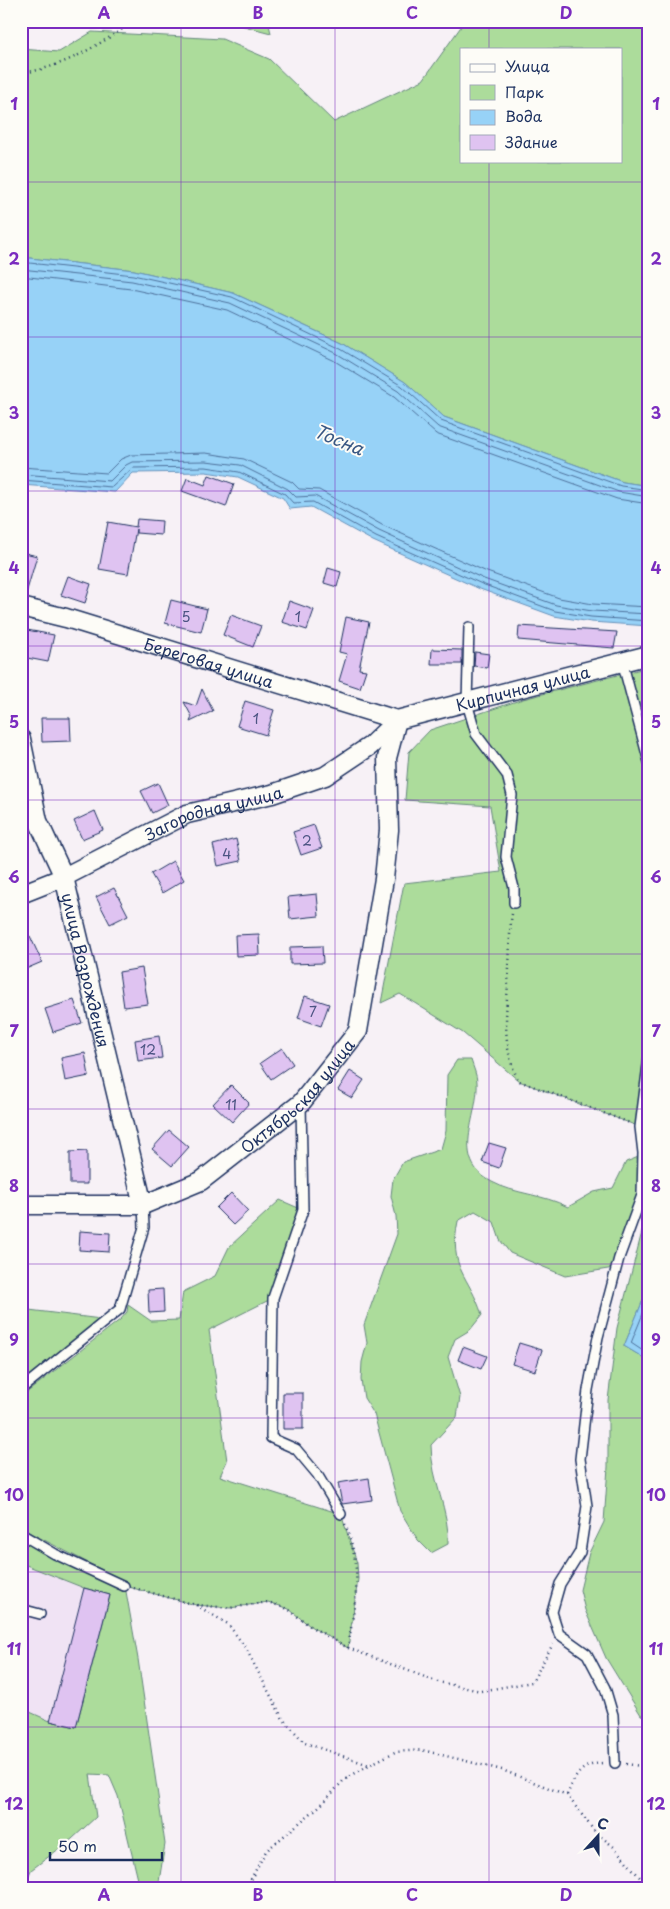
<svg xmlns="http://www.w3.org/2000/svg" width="670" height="1909" viewBox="0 0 670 1909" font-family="'Playpen Sans',sans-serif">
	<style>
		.built { fill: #f0e3f4 }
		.green { fill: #acdc9b; stroke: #64867c; fill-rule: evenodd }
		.water { fill: #97d2f7; stroke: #6591ba }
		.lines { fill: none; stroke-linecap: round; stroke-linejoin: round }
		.shore { stroke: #4d709b; stroke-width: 1 }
		.building { fill: #dfc3f1; stroke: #1b2f5e }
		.lane-casing { stroke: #1b2f5e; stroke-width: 12 }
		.street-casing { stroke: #1b2f5e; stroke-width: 21 }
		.path { stroke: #1b2f5e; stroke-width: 2.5; stroke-dasharray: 1 4; stroke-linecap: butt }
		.lane { stroke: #fdfcf7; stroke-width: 9 }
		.street { stroke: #fdfcf7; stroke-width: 18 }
		.grid { fill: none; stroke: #7b2cbf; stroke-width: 1; stroke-opacity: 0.55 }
		.labels { text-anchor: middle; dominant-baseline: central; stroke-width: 4; stroke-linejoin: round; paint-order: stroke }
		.number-label { font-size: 14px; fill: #4c5483 }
		.street-label { font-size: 16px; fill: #1b2f5e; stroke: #fdfcf7 }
		.water-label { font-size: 18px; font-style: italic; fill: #3a5884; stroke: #fdfcf7 }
		.neatline { fill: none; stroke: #7b2cbf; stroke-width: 2 }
		.grid-label { font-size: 16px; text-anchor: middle; font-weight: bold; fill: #7b2cbf }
	</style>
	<rect width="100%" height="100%" fill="#f7f1f6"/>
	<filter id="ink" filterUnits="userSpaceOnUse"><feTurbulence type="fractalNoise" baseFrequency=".02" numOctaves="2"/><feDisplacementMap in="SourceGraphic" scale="10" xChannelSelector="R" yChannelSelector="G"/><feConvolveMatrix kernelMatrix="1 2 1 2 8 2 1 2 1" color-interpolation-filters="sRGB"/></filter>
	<g filter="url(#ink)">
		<path class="built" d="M21 1563 84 1588 50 1721 21 1708Z"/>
		<path class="green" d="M225 21H268L271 33Z
			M465 21H649V486L623 482 444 417 405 382 342 343 233 293 134 270 21 257V49L59 52 92 32 222 39 269 59 334 122 423 80ZM461 49H621V161H461Z
			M649 667V1176L640 1127 519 1081 463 1033 400 994 381 1003 404 883 501 872 490 806 405 800 409 752 430 730 523 699Z
			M457 1060H471C473 1067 477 1075 477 1082 479 1118 449 1159 492 1182 514 1194 543 1194 568 1207L594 1192 613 1188 626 1162 641 1156 638 1192 614 1268 565 1276 510 1253 500 1240 494 1222 475 1211 458 1221C448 1270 469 1274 482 1315L470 1330 455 1339 448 1357 460 1397 457 1417 431 1445C431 1481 450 1511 448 1544L431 1553 418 1540 400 1511 374 1414 364 1398 361 1380 362 1362 367 1343 364 1325 397 1234 396 1216 391 1196 393 1179 403 1162 441 1149 446 1131 447 1075Z
			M280 1200 303 1210 273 1298 209 1330 227 1461 220 1476 341 1514 357 1563 358 1579 348 1648 310 1626 289 1609 268 1602 230 1608 196 1605 125 1586 138 1659 165 1844 158 1888H140L118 1796 109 1775 90 1774 96 1817 72 1839 31 1870 24 1888H21V1708L50 1721 76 1727 110 1595 84 1588 21 1563V1534L124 1585 123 1581 21 1528V1397L121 1319 127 1312 128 1305 151 1321 179 1320 183 1292 215 1276 229 1247Z
			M649 1205V1280L646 1293 624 1346 649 1361V1717L641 1715 606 1658 585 1610 580 1590 589 1553 604 1522 608 1467V1400L617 1328Z
			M21 1309 101 1319 21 1384Z"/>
		<path class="water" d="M21 257 134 270 233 293 342 343 405 382 444 417 623 482 649 486V626L591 622 554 616 480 589 373 541 311 507 290 509 283 498 238 477 206 472 133 473 115 492 21 485Z
			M649 1280V1361L624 1346 646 1293Z"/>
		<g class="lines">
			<path class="shore" d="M21 262 133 275 232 297 339 348 402 386 441 421 621 486 649 490
				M21 269 132 281 230 303 336 353 398 391 438 427 619 492 649 497
				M21 276 131 289 227 310 333 360 394 397 436 434 617 499 649 504
				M21 467 107 473 121 459 131 455 206 453 244 459 292 482 299 489 319 490 382 525 487 572 559 598 593 604 649 607
				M21 474 110 481 126 465 132 462 206 461 240 465 288 489 296 497 315 496 379 531 484 579 556 605 592 611 649 614
				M21 480 112 487 133 468 206 467 239 472 285 494 293 503 313 502 376 537 482 584 555 611 591 617 649 621
				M649 1299 631 1343 649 1355"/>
		</g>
		<path class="building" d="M209 475 234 484 226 507 182 491 187 478 205 485Z
			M137 519 162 521 161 535 136 533V529L128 574 99 569 108 522 136 527Z
			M21 552 37 556 25 597H21Z
			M328 568 341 572 337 587 324 583Z
			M68 576 91 584 85 603 61 595Z
			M171 600 207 609 201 632 165 623Z
			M289 601 314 610 307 630 282 622Z
			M231 615 261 626 253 647 223 635Z
			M346 617 369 622 359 669 366 670 360 688 339 681 347 654 339 652Z
			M519 626 617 632 614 648 518 640Z
			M27 630 54 635 48 662 22 657Z
			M432 649 462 650V664H431Z
			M475 652 489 654 487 668 474 666Z
			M202 689 213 711 190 722 192 717 184 702 196 706Z
			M245 701 274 710 266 735 237 726Z
			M41 718H70L71 741 42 742Z
			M158 783 168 805 152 813 141 791Z
			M95 811 103 830 82 839 74 821Z
			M314 825 322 848 301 855 293 832Z
			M236 839 241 861 218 866 213 845Z
			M173 861 184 880 162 893 151 874Z
			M114 888 128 915 110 924 96 897Z
			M317 894 319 916 290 919 288 897Z
			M259 934 260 955 236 956 235 935Z
			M30 936 42 962 21 971V940Z
			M322 946 323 963 290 964V947Z
			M142 968 148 1004 124 1007 119 972Z
			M305 996 329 1004 321 1026 298 1018Z
			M74 1000 82 1023 53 1032 45 1009Z
			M159 1036 162 1058 138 1061 135 1040Z
			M282 1048 293 1064 271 1079 260 1063Z
			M85 1053 89 1076 65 1081 61 1058Z
			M350 1071 364 1080 352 1098 338 1090Z
			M231 1085 249 1103 232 1122 213 1104Z
			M169 1130 189 1147 172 1166 152 1149Z
			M489 1143 506 1148 499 1168 482 1162Z
			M87 1151V1184H70V1152Z
			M231 1193 248 1211 233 1225 216 1208Z
			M80 1231 110 1233 109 1252 79 1250Z
			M163 1289 164 1312 149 1313 148 1290Z
			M519 1343 542 1350 535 1371 512 1364Z
			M463 1347 487 1356 481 1369 458 1360Z
			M283 1393H303V1429H283Z
			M369 1478 372 1500 342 1504 338 1483Z
			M84 1588 110 1595 76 1727 50 1721Z"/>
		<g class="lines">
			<defs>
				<path id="lane" d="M469 627 467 703 476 734 507 775 512 795 506 857 514 888V903
					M622 661 649 762
					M301 1104 303 1210 273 1298 271 1438 296 1449 317 1474 341 1514
					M21 1389 120 1309 144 1227 143 1205
					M21 1534 55 1554 124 1586
					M21 1609 40 1614
					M615 1763 613 1715 605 1688 587 1654 559 1634 552 1612 560 1584 580 1552 587 1506 580 1459 588 1390 598 1337 619 1258 642 1195 643 1153 640 1127 649 1057"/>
				<g id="street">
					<path id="s1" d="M21 607 66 618 397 720"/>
					<path id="s2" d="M21 739 38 821 64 877 143 1205"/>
					<path id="s3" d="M21 894 64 877 187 814 272 794 325 776 370 746 397 720 649 655"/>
					<path id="s4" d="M21 1205H143L201 1181 301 1103 358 1031 384 879 389 830 387 758 397 720"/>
				</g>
			</defs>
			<use href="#lane" class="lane-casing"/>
			<use href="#street" class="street-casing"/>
			<path class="path" d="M21 73C65 68 99 44 135 21
				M512 914C509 932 510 950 509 968 507 1006 500 1047 519 1081L630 1123
				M345 1524C364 1573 355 1599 348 1648
				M134 1588 196 1605 230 1608 268 1602 288 1609 310 1626 348 1648 438 1682 481 1691 532 1682 553 1644
				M196 1605 228 1624 245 1647 283 1719 305 1743 369 1765 395 1752 422 1750 502 1770 567 1795 595 1832 614 1847 649 1888
				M626 1764 649 1767
				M567 1795C576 1775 580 1764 604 1763
				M246 1888 266 1851 323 1803 344 1780 369 1765"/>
			<use href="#lane" class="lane"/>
			<use href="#street" class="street"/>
		</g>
	</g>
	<path class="grid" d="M181 21V1888M335 21V1888M489 21V49M489 161V1888M21 182H649M21 337H649M21 491H649M21 646H649M21 800H649M21 954H649M21 1109H649M21 1264H649M21 1418H649M21 1572H649M21 1727H649"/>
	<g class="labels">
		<g class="number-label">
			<text x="186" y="616">5</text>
			<text x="298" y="616">1</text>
			<text x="256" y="718">1</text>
			<text x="307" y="840">2</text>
			<text x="227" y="853">4</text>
			<text x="313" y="1011">7</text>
			<text x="148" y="1049">12</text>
			<text x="231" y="1104">11</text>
		</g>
		<g class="street-label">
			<text stroke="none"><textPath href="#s1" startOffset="196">Береговая улица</textPath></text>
			<text stroke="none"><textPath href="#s3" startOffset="549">Кирпичная улица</textPath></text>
			<text stroke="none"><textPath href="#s3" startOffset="210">Загородная улица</textPath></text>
			<text stroke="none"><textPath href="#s2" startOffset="241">улица Возрождения</textPath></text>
			<text stroke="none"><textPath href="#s4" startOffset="314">Октябрьская улица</textPath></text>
		</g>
		<g class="water-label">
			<text transform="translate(339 439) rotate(22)">Тосна</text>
		</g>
	</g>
	<rect width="670" height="1909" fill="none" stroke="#fdfcf7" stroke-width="55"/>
	<rect x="460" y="48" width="162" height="115" fill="#fdfcf7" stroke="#a3aaba"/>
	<rect x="470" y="64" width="25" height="8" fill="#fdfcf7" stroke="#a3aaba"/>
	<text x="505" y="72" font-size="15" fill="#1b2f5e">Улица</text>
	<rect x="470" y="85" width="25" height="15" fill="#acdc9b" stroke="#a3aaba"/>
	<text x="505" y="98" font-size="15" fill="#1b2f5e">Парк</text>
	<rect x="470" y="110" width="25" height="15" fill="#97d2f7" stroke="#a3aaba"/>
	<text x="505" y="122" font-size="15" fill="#1b2f5e">Вода</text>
	<rect x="470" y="135" width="25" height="15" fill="#dfc3f1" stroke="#a3aaba"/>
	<text x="505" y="148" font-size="15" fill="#1b2f5e">Здание</text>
	<g transform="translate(598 1836) rotate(21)" stroke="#fdfcf7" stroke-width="4" paint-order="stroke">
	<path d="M0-4L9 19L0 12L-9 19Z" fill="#1b2f5e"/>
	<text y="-8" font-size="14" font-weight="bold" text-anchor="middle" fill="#1b2f5e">С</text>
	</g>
	<path d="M50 1852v8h112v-8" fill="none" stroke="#1b2f5e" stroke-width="2.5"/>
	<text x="58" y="1852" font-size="15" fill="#1b2f5e" stroke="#fdfcf7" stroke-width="4" paint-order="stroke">50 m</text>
	<rect x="28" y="28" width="614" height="1854" class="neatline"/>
	<g class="grid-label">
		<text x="104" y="19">A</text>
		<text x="258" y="19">B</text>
		<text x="412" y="19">C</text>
		<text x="566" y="19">D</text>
		<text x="14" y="110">1</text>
		<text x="656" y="110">1</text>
		<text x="14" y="265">2</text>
		<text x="656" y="265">2</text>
		<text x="14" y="419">3</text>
		<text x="656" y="419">3</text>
		<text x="14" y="574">4</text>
		<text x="656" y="574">4</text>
		<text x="14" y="728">5</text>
		<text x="656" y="728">5</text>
		<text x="14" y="883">6</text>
		<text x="656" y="883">6</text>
		<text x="14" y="1037">7</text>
		<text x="656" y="1037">7</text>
		<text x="14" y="1192">8</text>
		<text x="656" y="1192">8</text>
		<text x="14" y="1346">9</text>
		<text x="656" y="1346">9</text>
		<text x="14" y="1501">10</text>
		<text x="656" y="1501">10</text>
		<text x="14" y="1655">11</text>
		<text x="656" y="1655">11</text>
		<text x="14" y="1810">12</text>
		<text x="656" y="1810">12</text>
		<text x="104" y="1901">A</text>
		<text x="258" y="1901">B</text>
		<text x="412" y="1901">C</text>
		<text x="566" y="1901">D</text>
	</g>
</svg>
